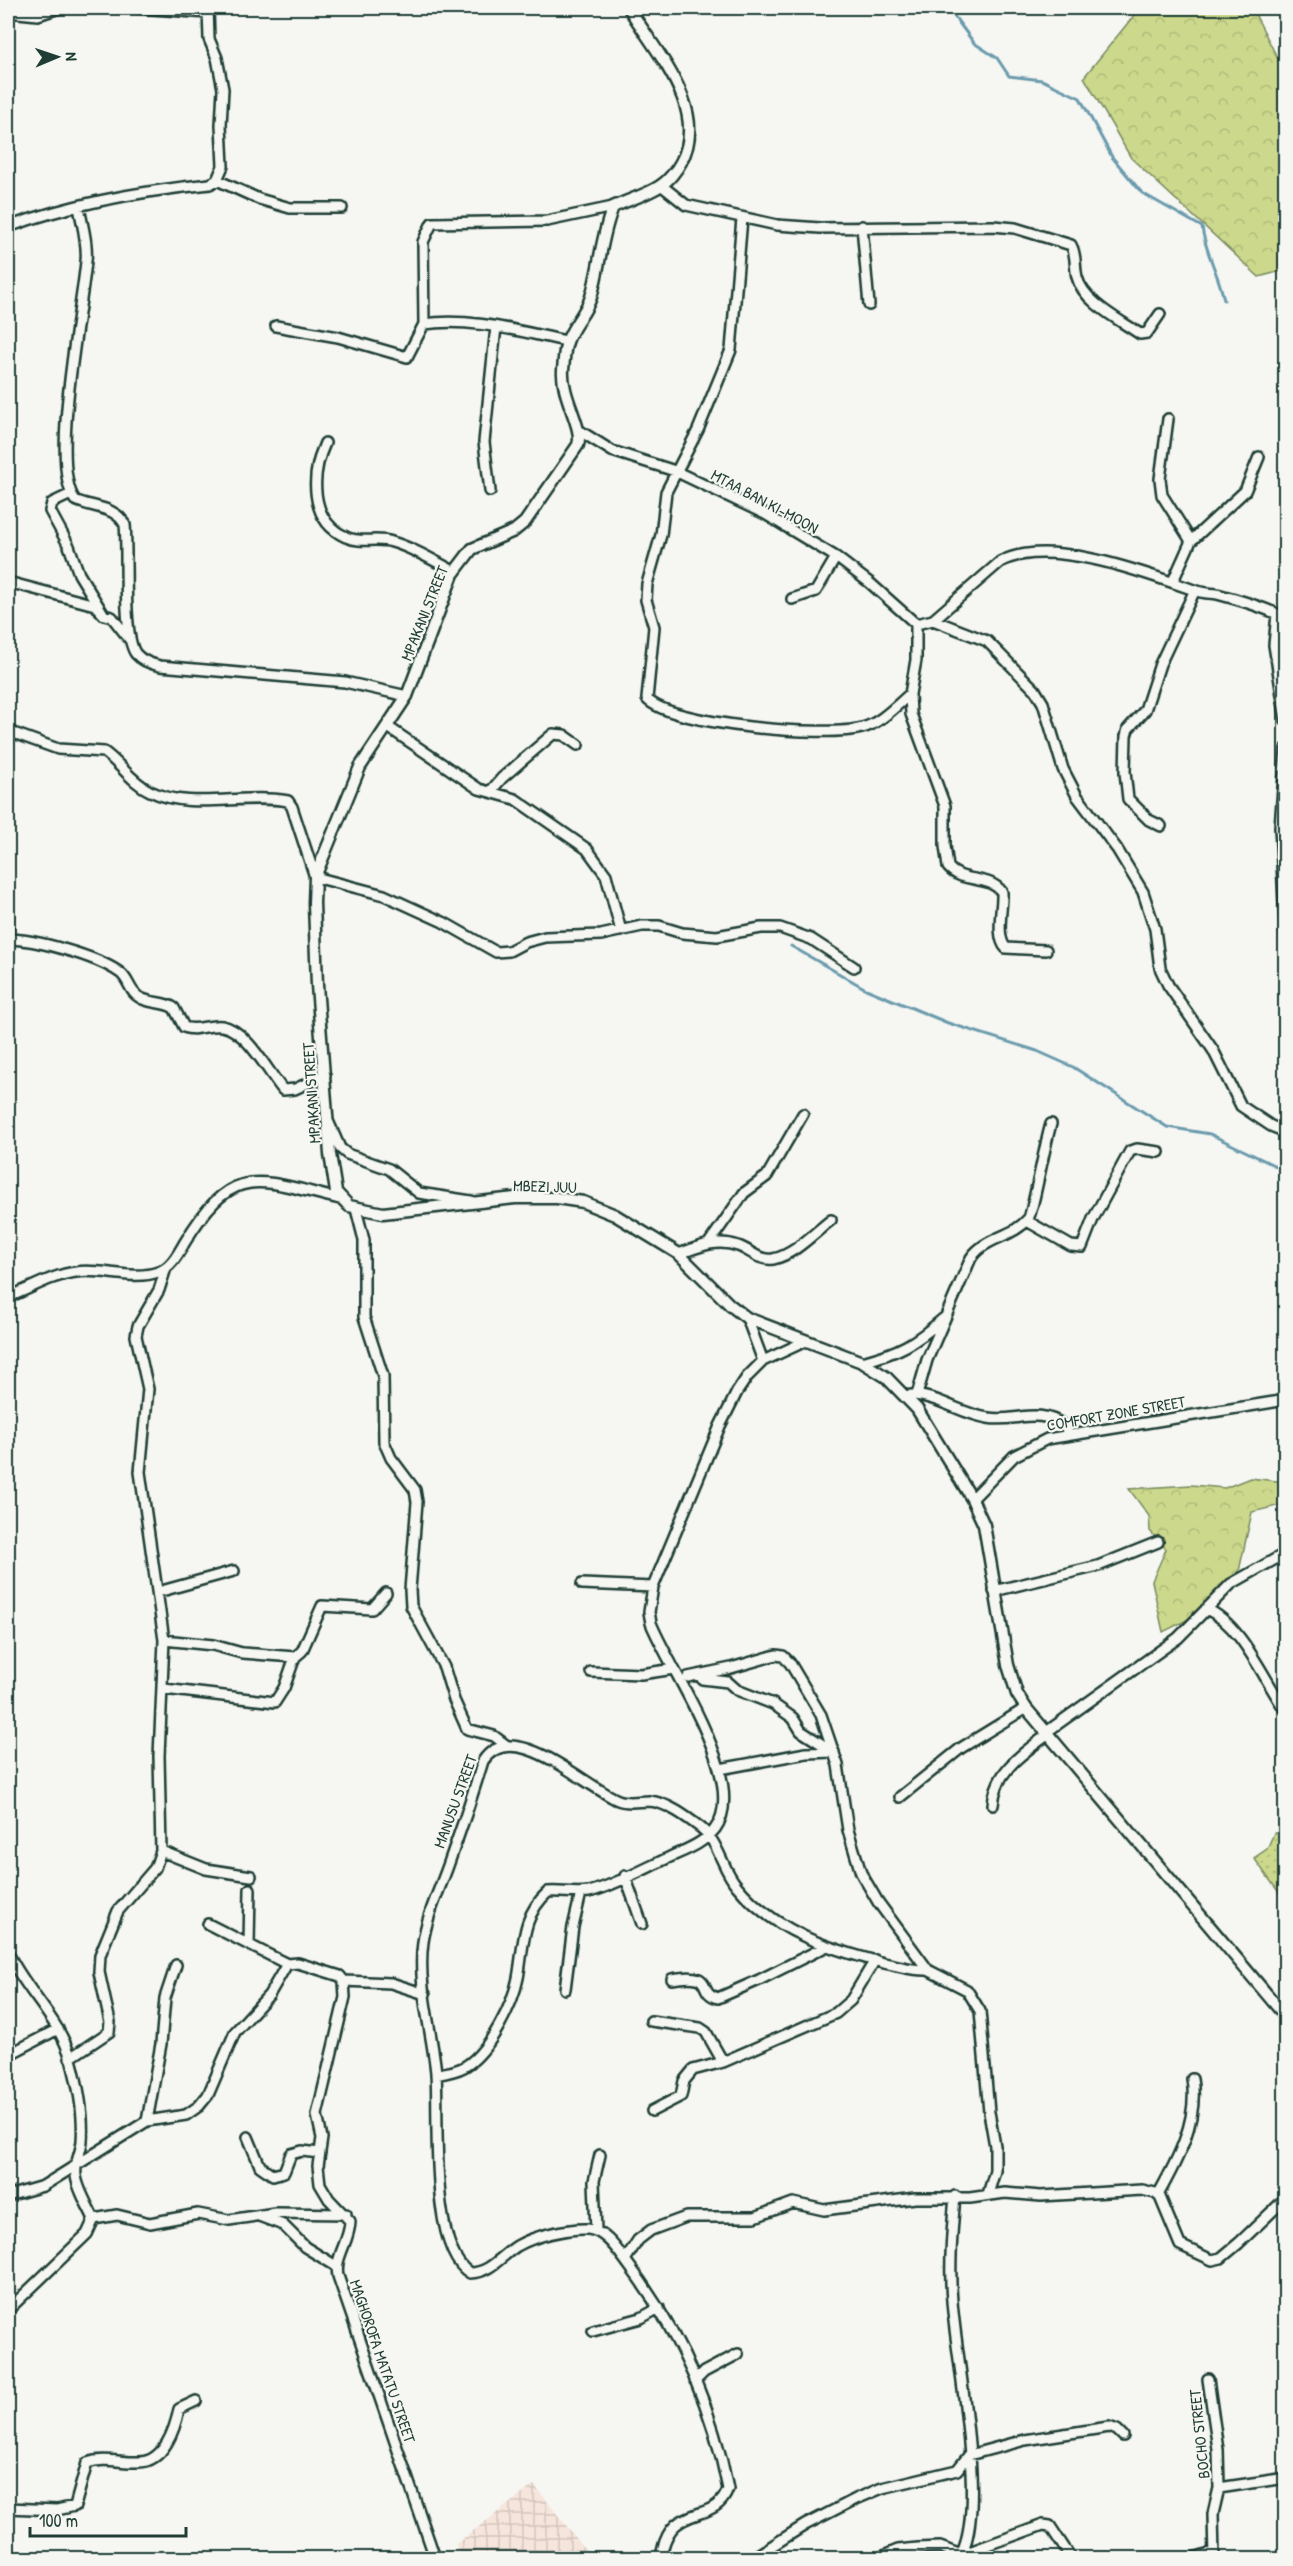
<svg xmlns="http://www.w3.org/2000/svg" width="1293" height="2566" viewBox="0 0 1293 2566" font-family="'Patrick Hand',sans-serif">
	<style>
		.industrial { fill: url(#industrial-grid) }
		.grass { fill: url(#grass-dots); stroke: #768a60; stroke-width: 1.5 }
		.forest { fill: url(#forest-crowns); stroke: #768a60; stroke-width: 1.5 }
		.lines { fill: none; stroke-linecap: round; stroke-linejoin: round }
		.stream { stroke: #6b9bad; stroke-width: 3 }
		.minor-casing { stroke: #1f3d34; stroke-width: 14 }
		.tertiary-casing { stroke: #1f3d34; stroke-width: 15 }
		.minor { stroke: #f6f6f2; stroke-width: 9 }
		.tertiary { stroke: #f6f6f2; stroke-width: 10 }
		.labels { text-anchor: middle; dominant-baseline: central; stroke-width: 4.5; stroke-linejoin: round; paint-order: stroke }
		.street-label { font-size: 16px; fill: #1f3d34; stroke: #f6f6f2 }
	</style>
	<defs>
		<pattern id="industrial-grid" width="8" height="8" patternUnits="userSpaceOnUse" patternTransform="scale(1.5)"><rect width="8" height="8" fill="#f6e5dc"/><path d="M0 4h8M4 0v8" fill="none" stroke="#d2c5bd"/></pattern>
		<pattern id="grass-dots" width="8" height="8" patternUnits="userSpaceOnUse" patternTransform="scale(1.5)"><rect width="8" height="8" fill="#ccd88b"/><path d="M2 2h.1M6 6h.1" fill="none" stroke="#afba79" stroke-width="1.8" stroke-linecap="round"/></pattern>
		<pattern id="forest-crowns" width="20" height="18" patternUnits="userSpaceOnUse" patternTransform="scale(1.5)"><rect width="20" height="18" fill="#ccd88b"/><path d="M2 6a3 3 0 1 1 6 0M12 15a3 3 0 1 1 6 0" fill="none" stroke="#afba79"/></pattern>
	</defs>
	<rect width="100%" height="100%" fill="#f6f6f2"/>
	<filter id="ink" filterUnits="userSpaceOnUse"><feTurbulence type="fractalNoise" baseFrequency=".0167" numOctaves="2"/><feDisplacementMap in="SourceGraphic" scale="12" xChannelSelector="R" yChannelSelector="G"/><feConvolveMatrix kernelMatrix="1 2 1 2 8 2 1 2 1" color-interpolation-filters="sRGB"/></filter>
	<g filter="url(#ink)">
		<path class="industrial" d="M534 2485 592 2558H459L456 2544Z"/>
		<path class="grass" d="M1274 1833H1285V1901L1254 1858 1267 1849Z"/>
		<path class="forest" d="M1140 8H1252L1285 73V270L1259 277 1131 158 1084 77Z
			M1250 1478 1285 1482V1504L1252 1512 1239 1571 1189 1619 1163 1632 1152 1581 1166 1549 1150 1531 1149 1516 1129 1489 1191 1485 1225 1488Z"/>
		<g class="lines">
			<path class="stream" d="M948 8 974 43 997 58 1009 76 1042 80 1080 98 1112 157 1142 193 1202 227C1205 253 1219 274 1224 300
				M791 946 866 989 948 1023 1037 1051 1073 1067 1167 1127 1210 1134 1286 1171"/>
			<defs>
				<path id="minor" d="M139 8 208 13
					M8 12 38 15 59 8
					M217 180 259 199 290 208H342
					M661 185 686 205 777 225 820 228 993 226 1015 228 1071 245C1077 256 1074 265 1077 277 1083 302 1120 320 1140 334L1147 333 1160 314
					M79 207C82 224 88 243 86 261 82 309 49 465 75 500 92 508 116 506 125 525 128 551 122 637 136 654 142 661 151 664 160 666L345 682 407 696
					M742 218 731 350 698 430 666 492 661 535 647 584 646 600 654 627 647 699C671 725 826 738 862 728 879 724 896 706 910 694
					M862 226 869 305
					M8 227C73 203 141 191 210 184L217 180 223 166 221 125 223 89 217 58 209 39 208 8
					M424 324 423 242 432 223 547 221 613 207
					M276 326 338 337 407 357 424 324C471 317 521 332 567 341
					M1168 419 1160 479 1162 495 1191 541
					M580 431 612 451 675 471 765 514 836 557 870 583 916 624 933 620 1000 562C1048 536 1146 573 1194 590 1201 593 1209 593 1217 594 1240 600 1264 607 1286 618
					M325 443C311 474 309 521 346 537 361 544 377 537 392 542 413 548 435 561 455 572
					M490 491 484 442 496 327
					M71 494 52 503 50 511 69 546 79 574 104 615
					M1173 581 1191 541 1245 491 1259 457
					M8 582 95 605 104 615 112 617 130 640
					M792 599 816 591 836 557
					M1277 614 1274 645 1286 720
					M933 620 987 641 1035 690 1043 703 1063 769 1077 796 1117 849 1143 892 1155 929 1160 968 1168 985 1213 1050 1241 1106 1271 1126 1286 1132
					M916 624V660L910 694 911 714 945 806V846L948 867C962 884 988 874 1002 892 1003 907 995 937 1006 948L1046 950
					M388 727 479 789 515 799 587 849 606 875 621 931
					M8 731 58 749 104 752C121 764 131 782 150 791 191 811 243 793 288 801L292 807 315 877 384 895 443 922 496 952 509 951 526 942 545 937 601 935 642 926H659L682 933 717 936 761 928H780L811 939 854 967
					M1286 749 1280 827 1286 939
					M490 792 502 778 553 734 564 735 578 745
					M1161 826 1149 820 1128 799 1125 772 1126 736 1128 729 1145 710 1160 664 1195 590
					M8 904V929
					M8 939C35 939 96 956 119 972 129 978 129 992 139 997 149 1004 164 1001 174 1008L184 1027C196 1032 209 1024 222 1026 247 1030 268 1072 283 1090L295 1089 325 1075
					M329 1123 340 1148 347 1154 389 1169 419 1193 471 1201
					M356 1209 364 1240V1317L383 1376 384 1442 391 1458 415 1490 417 1502 410 1590 411 1606 444 1667 454 1700 467 1729 494 1736 506 1745
					M1027 1221 1071 1246 1082 1247 1093 1219 1130 1151 1137 1149 1159 1152
					M709 1243 744 1193 767 1176 803 1114
					M679 1254C698 1247 717 1238 738 1246 750 1250 759 1261 773 1259 794 1255 814 1233 831 1220
					M8 1297C30 1289 52 1275 76 1272 102 1268 133 1281 158 1272 171 1268 178 1254 185 1242 234 1161 258 1180 340 1199
					M747 1318 763 1361
					M862 1362C900 1352 914 1344 944 1318
					M911 1395C939 1396 961 1414 988 1418 1015 1423 1037 1406 1065 1426L1068 1434
					M917 1395 927 1360 971 1258C985 1237 1012 1238 1028 1219 1032 1215 1046 1139 1051 1124
					M972 1499 1014 1456 1047 1439 1286 1400
					M582 1584 653 1587
					M994 1591 1098 1566 1158 1542
					M158 1592 234 1571
					M1206 1609C1241 1623 1264 1680 1286 1711
					M164 1640 213 1645 242 1653 295 1657 302 1651 322 1606 372 1609 386 1593
					M591 1672 641 1674 674 1669
					M688 1677 731 1668 776 1655 783 1656 790 1663 821 1715 838 1765 848 1830 861 1873 878 1902 928 1970 967 1990 980 2011 989 2112 995 2146V2171L988 2194
					M702 1679 728 1682 737 1690 773 1704 793 1718 801 1731 834 1752
					M164 1689 275 1702 284 1688 295 1657
					M1045 1733 1178 1638 1231 1584 1286 1553
					M720 1769 806 1753 834 1752
					M900 1797 961 1748 1026 1708
					M993 1805C995 1771 1022 1754 1046 1736
					M161 1851 206 1869 251 1876
					M625 1876 642 1924
					M208 1924 287 1964
					M249 1945 250 1889
					M8 1953C25 1990 59 2018 71 2059 78 2084 84 2115 82 2141 81 2154 74 2162 76 2176 78 2190 88 2206 94 2219L87 2234 8 2310
					M672 1979C718 1971 695 1992 718 1998L759 1980 825 1947
					M344 1981 391 1983 425 1994
					M565 1989 573 1927 581 1893
					M651 2021 700 2028 706 2032 723 2062
					M8 2055 58 2029
					M70 2058 109 2032 110 2022 99 1972 100 1955 118 1911 155 1868 161 1851 159 1756 164 1640 140 1472 148 1389 136 1336 138 1326 159 1290 166 1268
					M436 2075C446 2072 458 2072 467 2065 490 2050 513 2004 518 1978 524 1946 521 1916 548 1892 561 1891 575 1894 589 1892 611 1887 646 1868 668 1858 685 1850 703 1844 715 1829 750 1782 670 1671 651 1623L649 1612 653 1587 720 1426 737 1392 747 1377 763 1361 804 1342
					M652 2111 681 2096 684 2081 693 2070 723 2062 836 2013 851 2000 875 1960
					M147 2121 161 2044 165 1998 176 1965
					M248 2137 260 2166 273 2175 284 2172 291 2154 302 2151 320 2153
					M1158 2195C1177 2161 1199 2120 1192 2079
					M8 2196 43 2186 147 2121 186 2115 199 2106 208 2095 235 2032 269 1995 287 1964 298 1963 340 1976 344 1981 345 1997 317 2115 322 2138 318 2166 320 2184 329 2199 350 2221C350 2241 334 2257 338 2276L435 2558
					M955 2196C952 2231 949 2266 952 2301 956 2360 989 2512 959 2558
					M259 2216 283 2225 305 2247 336 2266
					M94 2219 117 2215 150 2223 198 2214 229 2220 275 2213 346 2214
					M596 2231 594 2181 600 2155
					M625 2260 638 2240 651 2230 686 2217H755L793 2203 824 2210 915 2198H970L1005 2193 1041 2196 1142 2190 1155 2193 1160 2197 1180 2245 1212 2260 1221 2258 1239 2243 1286 2198
					M593 2331 641 2318 659 2308
					M1208 2379 1218 2449 1219 2488 1213 2514 1214 2558
					M695 2381 704 2372 738 2354
					M1219 2488 1286 2478
					M8 2508 57 2510 75 2506 87 2463C104 2457 122 2463 139 2462 164 2462 175 2429 179 2409L196 2401
					M661 2558C669 2499 715 2527 728 2489 712 2406 679 2331 628 2264 618 2251 606 2231 588 2229 567 2228 534 2236 517 2246 501 2256 490 2273 470 2273 429 2250 439 2117 436 2073 432 2030 417 1985 423 1942 427 1914 441 1887 450 1860 462 1827 473 1794 483 1761 513 1716 584 1786 618 1800 628 1804 638 1801 649 1801 667 1802 688 1818 701 1828 719 1842 722 1869 737 1886 775 1932 829 1949 884 1963 899 1966 913 1971 928 1970
					M753 2558 805 2525 856 2499 882 2488 957 2470 969 2455 1025 2440 1109 2427 1117 2430 1123 2436
					M879 2558 898 2550 918 2548 940 2547 961 2555 1043 2525 1050 2526 1071 2558
					M1194 2558 1213 2552"/>
				<path id="tertiary" d="M629 8C655 52 710 109 681 162 677 170 668 181 660 186 646 195 628 200 613 207 601 236 600 267 591 297 586 313 572 326 567 342 564 350 564 361 563 370 561 397 584 428 578 445L525 522 514 531 472 549 453 574 407 696 360 767 315 877 314 903 317 985 330 1154 336 1192 349 1206 383 1213 515 1198H557L583 1202 615 1215 679 1254 730 1305 747 1318 862 1362 886 1377 917 1409 972 1499 984 1525 1008 1665 1017 1694 1026 1708 1286 2017"/>
			</defs>
			<use href="#minor" class="minor-casing"/>
			<use href="#tertiary" class="tertiary-casing"/>
			<use href="#minor" class="minor"/>
			<use href="#tertiary" class="tertiary"/>
		</g>
	</g>
	<g class="labels">
		<g class="street-label">
			<text transform="translate(765 501) rotate(28)">MTAA BAN KI-MOON</text>
			<text transform="translate(424 613) rotate(-68)">MPAKANI STREET</text>
			<text transform="translate(311 1093) rotate(-94)">MPAKANI STREET</text>
			<text transform="translate(545 1186) rotate(2)">MBEZI JUU</text>
			<text transform="translate(1116 1413) rotate(-10)">COMFORT ZONE STREET</text>
			<text transform="translate(455 1801) rotate(-70)">MANUSU STREET</text>
			<text transform="translate(383 2361) rotate(71)">MAGHOROFA MATATU STREET</text>
			<text transform="translate(1199 2434) rotate(-96)">BOCHO STREET</text>
		</g>
	</g>
	<rect width="1293" height="2566" fill="none" stroke="#f6f6f2" stroke-width="30"/>
	<rect x="15" y="15" width="1263" height="2536" fill="none" stroke="#1f3d34" stroke-width="2" filter="url(#ink)"/>
	<g transform="translate(57 57) rotate(88)" stroke="#f6f6f2" stroke-width="4.5" paint-order="stroke">
	<path d="M0-4.5L10 22L0 15L-10 22Z" fill="#1f3d34"/>
	<text y="-9" font-size="16" font-weight="bold" text-anchor="middle" fill="#1f3d34">N</text>
	</g>
	<path d="M30 2527v9h156v-9" fill="none" stroke="#1f3d34" stroke-width="3"/>
	<text x="39" y="2527" font-size="18" fill="#1f3d34" stroke="#f6f6f2" stroke-width="4.5" paint-order="stroke">100 m</text>
</svg>
